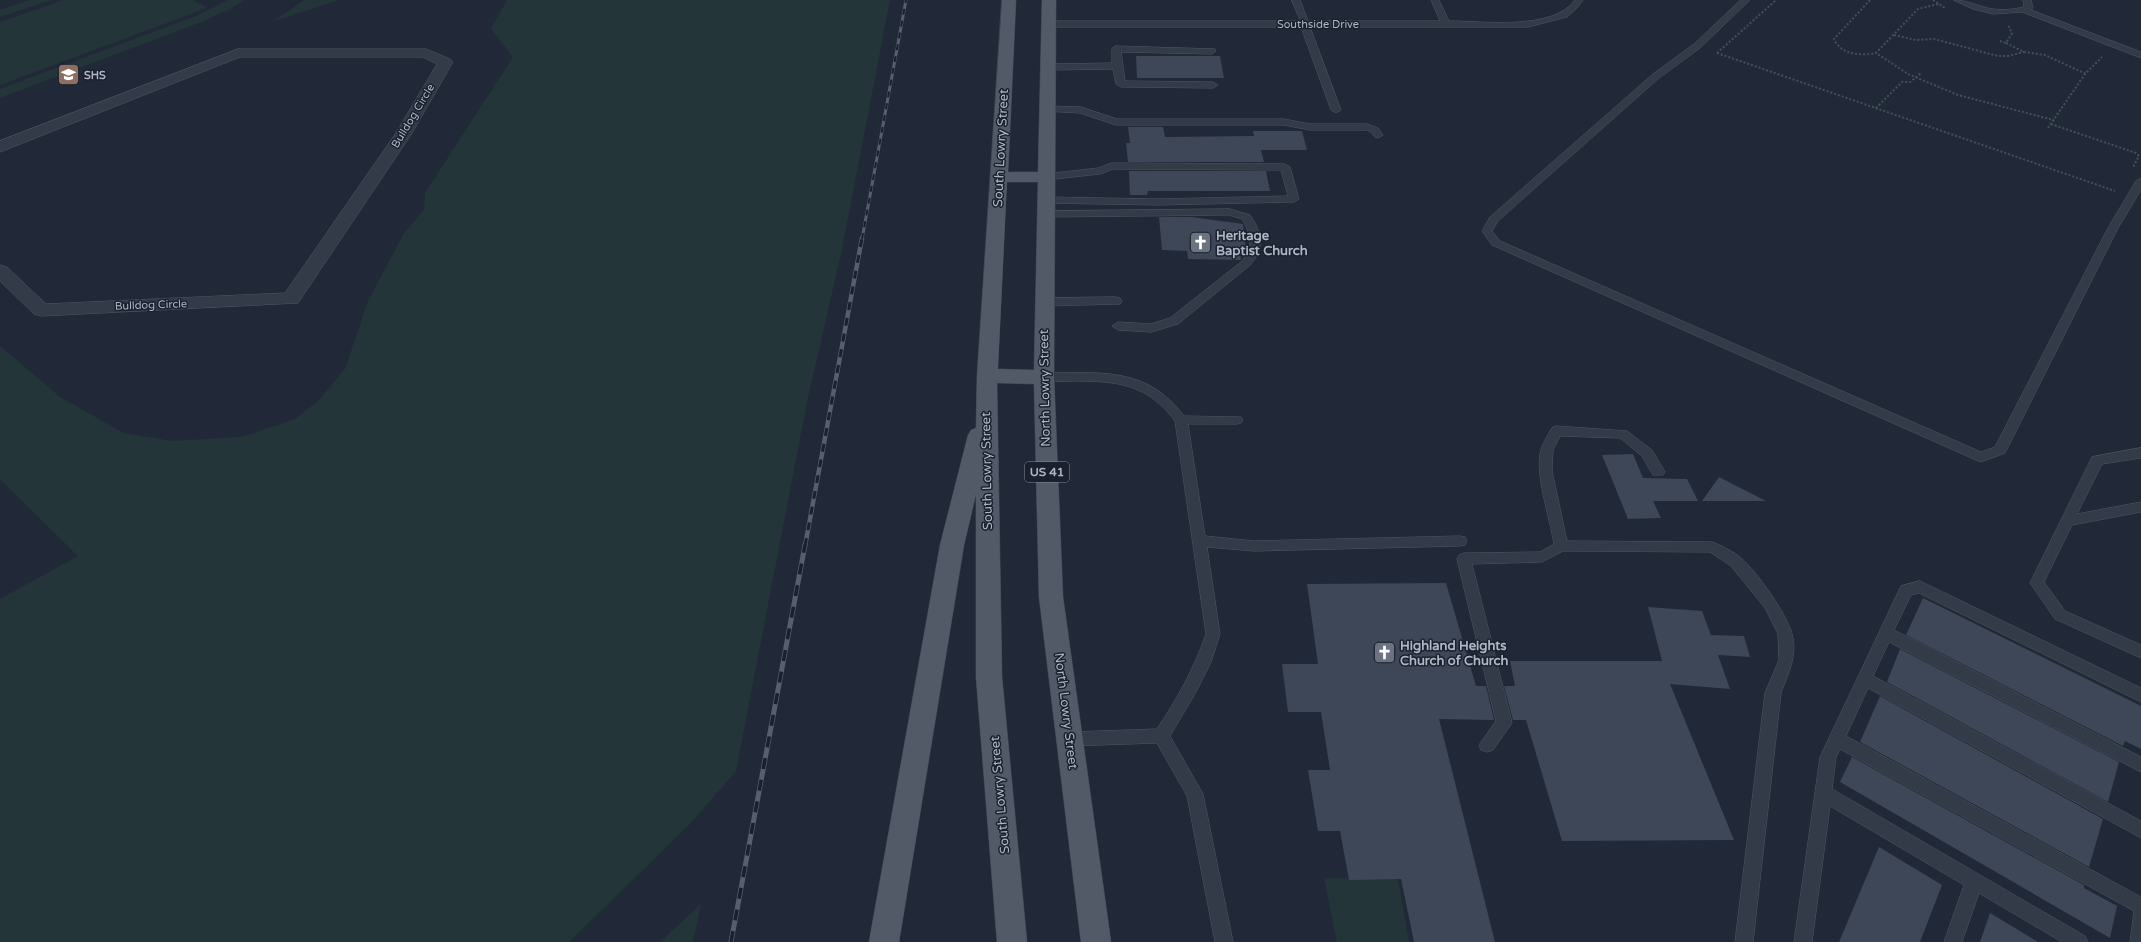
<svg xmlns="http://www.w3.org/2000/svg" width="2141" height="942" viewBox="0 0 2141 942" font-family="'Varela Round',sans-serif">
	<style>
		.green { fill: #233539 }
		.building { fill: #3d4758 }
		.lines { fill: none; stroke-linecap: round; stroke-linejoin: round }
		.service-casing { stroke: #4f5663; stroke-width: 1 }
		.minor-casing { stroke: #4f5663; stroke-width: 1 }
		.primary-casing { stroke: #3e4452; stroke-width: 1 }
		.path { stroke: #405256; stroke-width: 2; stroke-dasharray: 2 2; stroke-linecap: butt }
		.service { fill: #343b48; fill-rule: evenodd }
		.minor { fill: #343b48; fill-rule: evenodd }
		.primary { fill: #525a68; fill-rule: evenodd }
		.rail-far2-casing { stroke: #565f6f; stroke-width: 3 }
		.rail-far1-casing { stroke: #565f6f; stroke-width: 4.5 }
		.rail-casing { stroke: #565f6f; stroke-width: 5 }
		.rail-far2 { stroke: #1a202d; stroke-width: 2; stroke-dasharray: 6; stroke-linecap: butt }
		.rail-far1 { stroke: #1a202d; stroke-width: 3; stroke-dasharray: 8; stroke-linecap: butt }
		.rail { stroke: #1a202d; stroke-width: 3.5; stroke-dasharray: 11; stroke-linecap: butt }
		.labels { text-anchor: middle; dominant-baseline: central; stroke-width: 3; stroke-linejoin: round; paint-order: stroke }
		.far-street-label { font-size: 11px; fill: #afb6c5; stroke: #1a202d }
		.far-poi-label { font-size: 11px; font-weight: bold; fill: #afb6c5; stroke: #1a202d; text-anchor: start }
		.shield { fill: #1a202d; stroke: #828997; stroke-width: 1 }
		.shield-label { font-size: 12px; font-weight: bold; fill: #afb6c5 }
		.street-label { font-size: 13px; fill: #afb6c5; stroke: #1a202d }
		.poi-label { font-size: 13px; font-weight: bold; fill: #afb6c5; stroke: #1a202d; text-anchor: start }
	</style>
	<rect width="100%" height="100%" fill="#212938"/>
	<path class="green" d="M30 0H51L0 17V10Z
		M64 0H193L207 8 0 85V22Z
		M228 0H244L230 9 204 21 0 98V89L196 16Z
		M304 0H339L274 21Z
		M507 0H890L842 249 807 402 736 771 691 823 569 942H0V599L78 556 0 479V346L60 397 124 433 172 441 242 437 295 419 318 401 345 369 368 301 404 233 424 210 425 193 513 57 491 29Z
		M1324 878 1398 879 1409 942H1337Z
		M701 904 693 942H660Z"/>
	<path class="building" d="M1136 56H1220L1224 78H1137Z
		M1128 127H1163L1165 137 1254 136 1253 131H1302L1307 150H1261L1264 162H1128L1126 143H1130Z
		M1129 171H1266L1270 191H1148L1147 195H1130Z
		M1159 217H1191L1243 224 1246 251H1240L1241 260 1188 259 1187 251 1162 250Z
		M1633 454 1643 478 1687 479 1698 501H1653L1661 518 1628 519 1602 455Z
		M1719 477 1766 501H1702Z
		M1446 583 1476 686H1486L1494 720 1439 719 1495 942H1414L1401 879 1349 880 1340 831H1318L1308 770H1330L1321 712H1288L1282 664H1318L1307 584Z
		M1923 598 2141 706V749L2125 741 2123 746 1906 635Z
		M1648 607 1702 611 1711 635 1744 636 1750 657 1718 655 1730 689 1670 684 1734 840 1562 841 1526 720H1513L1504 686H1515L1510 661H1662Z
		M1900 649 2119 762 2108 802 1887 682Z
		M1880 696 2103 819 2089 867 1860 742Z
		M1852 757 2084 885V888L2117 906 2110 938 1840 782Z
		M1879 847 1942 885 1920 942H1839Z
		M1990 913 2038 942H1980Z"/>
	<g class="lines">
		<defs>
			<path id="service" d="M1292 0H1300L1308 21H1440L1431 0H1439L1449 21C1483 21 1553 31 1575 0H1583L1577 8 1567 17 1528 27H1310L1341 110 1336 113 1331 110 1301 27H1048L1044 24 1048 21H1300Z
				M1741 0H1750L1700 48 1659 78 1498 221 1492 231 1500 241 1981 452 1995 447 2108 228 2136 181 2141 178V190L2118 228 2005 453 1981 462 1976 460 1492 245 1482 231 1490 217 1653 74 1694 44Z
				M1954 0C1965 0 1973 4 1984 7 1997 11 2011 10 2024 7L2023 0H2031L2033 8 2031 10 2141 52V58L2022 12 1993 14 1973 9Z
				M1116 46 1215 49 1216 51 1212 54 1121 52 1125 81 1213 82 1218 85 1213 88 1121 87 1116 84 1113 69 1048 70 1044 67 1048 64 1112 63V49Z
				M1047 106 1081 107 1117 119H1284L1310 124H1367L1378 128 1383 135 1378 138 1375 137 1371 132 1366 130H1310L1284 125H1116L1080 113 1044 111V107Z
				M1112 163 1285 164 1290 167 1299 199 1294 202 1158 205 1045 203 1040 200 1045 197 1158 199 1288 196 1281 170 1113 169 1100 174 1046 180 1041 177 1046 174 1098 168Z
				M1230 209 1250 215C1263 234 1265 249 1249 266L1178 324 1151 332 1118 330 1112 326 1118 322 1151 324 1170 318 1241 262C1254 248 1251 234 1242 219L1229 215 1045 217 1040 214 1045 211Z
				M1116 297 1120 298 1122 301 1120 304 1044 306 1038 302 1044 298Z
				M1044 373C1101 373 1146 366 1184 416L1241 417 1243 420 1241 423 1237 424H1188L1205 536 1254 541 1460 536 1465 537 1467 541 1465 545 1460 546 1254 551 1207 547 1220 634 1211 662 1196 692 1170 736 1203 794 1233 942H1215L1187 796 1157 743 1070 746 1064 744 1062 739 1064 734 1070 732 1157 729C1177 699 1194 669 1206 634L1175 421C1147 384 1118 381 1074 381 1063 381 1050 383 1040 380L1038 377Z
				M1556 426 1627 431 1652 450 1665 472 1663 475H1653L1642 456 1620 438 1560 436 1553 450 1552 471 1567 541 1712 542C1721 545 1734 552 1741 558 1757 572 1787 614 1792 634 1798 655 1788 674 1781 693L1753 942H1735L1765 693 1779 660 1778 634 1765 608 1731 566 1710 552 1563 551 1542 562 1472 564 1512 723 1493 750 1487 752 1481 750 1479 745 1496 721 1457 559 1459 555 1464 553 1540 552 1554 544C1550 518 1534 472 1541 450 1543 443 1548 434 1552 428Z
				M2141 448V458L2102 464 2077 514 2141 502V512L2072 525 2044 582 2065 611 2141 645V658L2055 619 2030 583 2092 457Z
				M1920 581 2141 688V702L1919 593 1911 595 1894 630 2141 757V772L1889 642 1873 676 2141 821V838L1868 688 1846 736 2141 897V942H2130L2134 911 1840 749 1836 757 1832 789 2085 936 2088 942H2062L1979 893 1962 942H1944L1964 885 1830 806 1812 942H1794L1820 757 1901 586Z"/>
			<path id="minor" d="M238 49H426L450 59 453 62 412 133 298 303 41 316 34 314 0 281V265L7 267 46 304 285 293 396 133 437 64 423 57H240L0 152V141Z"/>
			<path id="primary" d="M1002 0H1016L1008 172H1038L1042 0H1056L1054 377 1063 597 1111 942H1081L1039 597 1034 384 997 383 1002 677 1027 942H997L976 677V494L964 545 899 942H869L940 545 968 435 971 430 976 428 977 376ZM1007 182H1038L1034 370 998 369Z"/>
		</defs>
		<use href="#service" class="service-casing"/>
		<use href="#minor" class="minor-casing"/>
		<use href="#primary" class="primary-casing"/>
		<path class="path" d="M1870 0 1834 39C1841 55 1861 56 1876 53
			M1933 0 1945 8
			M1938 4 1918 9 1876 53 1908 74 1958 95 2054 120
			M1894 35 1916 40 1934 39 1998 56H2008L2024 52
			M2000 41 2006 43 2012 33 2008 25
			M2006 43 2024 52 2045 55 2086 74
			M1717 53 2115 191
			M1717 53 1776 0
			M1876 108 1902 82H1910L1921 73
			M2051 124 2136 153 2139 156 2133 167
			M2048 128 2085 74 2102 57"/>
		<use href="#service" class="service"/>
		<use href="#minor" class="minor"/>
		<use href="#primary" class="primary"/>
		<defs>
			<path id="rail-far2" d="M862 239 906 0"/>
			<path id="rail-far1" d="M805 546 862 238"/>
			<path id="rail" d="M731 942 805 545"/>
		</defs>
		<use href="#rail-far2" class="rail-far2-casing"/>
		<use href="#rail-far1" class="rail-far1-casing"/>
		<use href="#rail" class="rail-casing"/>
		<use href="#rail-far2" class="rail-far2"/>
		<use href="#rail-far1" class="rail-far1"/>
		<use href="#rail" class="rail"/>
	</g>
	<defs>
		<symbol id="school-square" viewBox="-11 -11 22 22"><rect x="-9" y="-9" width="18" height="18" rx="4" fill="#8d6e63" stroke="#1a202d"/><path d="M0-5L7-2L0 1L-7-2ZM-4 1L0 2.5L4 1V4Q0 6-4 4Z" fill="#fff"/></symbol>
		<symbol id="church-square" viewBox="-11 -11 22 22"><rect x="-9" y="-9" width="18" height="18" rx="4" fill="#6b7280" stroke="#1a202d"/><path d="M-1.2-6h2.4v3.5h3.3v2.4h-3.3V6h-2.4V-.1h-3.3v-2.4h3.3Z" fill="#fff"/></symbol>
	</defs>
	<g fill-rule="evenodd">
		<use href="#school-square" x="56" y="62" width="25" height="25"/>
		<use href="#church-square" x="1188" y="230" width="25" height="25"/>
		<use href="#church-square" x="1372" y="640" width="25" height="25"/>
	</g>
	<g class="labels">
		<g class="far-street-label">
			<text x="1318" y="24">Southside Drive</text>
			<text transform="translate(413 116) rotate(-59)">Bulldog Circle</text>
			<text transform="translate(151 305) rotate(-2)">Bulldog Circle</text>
		</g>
		<g class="far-poi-label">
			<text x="84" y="75">SHS</text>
		</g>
		<rect class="shield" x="1025" y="462" width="44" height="20" rx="3"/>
		<g class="shield-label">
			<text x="1047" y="472">US 41</text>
		</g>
		<g class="street-label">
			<text transform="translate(1001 148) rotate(-87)">South Lowry Street</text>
			<text transform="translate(1045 388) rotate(-91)">North Lowry Street</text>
			<text transform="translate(987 471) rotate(-91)">South Lowry Street</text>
			<text transform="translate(1066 711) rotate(83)">North Lowry Street</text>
			<text transform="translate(1000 795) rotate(-95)">South Lowry Street</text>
		</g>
		<g class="poi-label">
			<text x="1216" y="236">Heritage<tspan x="1216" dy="15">Baptist Church</tspan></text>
			<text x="1400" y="646">Highland Heights<tspan x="1400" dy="15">Church of Church</tspan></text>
		</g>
	</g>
</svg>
